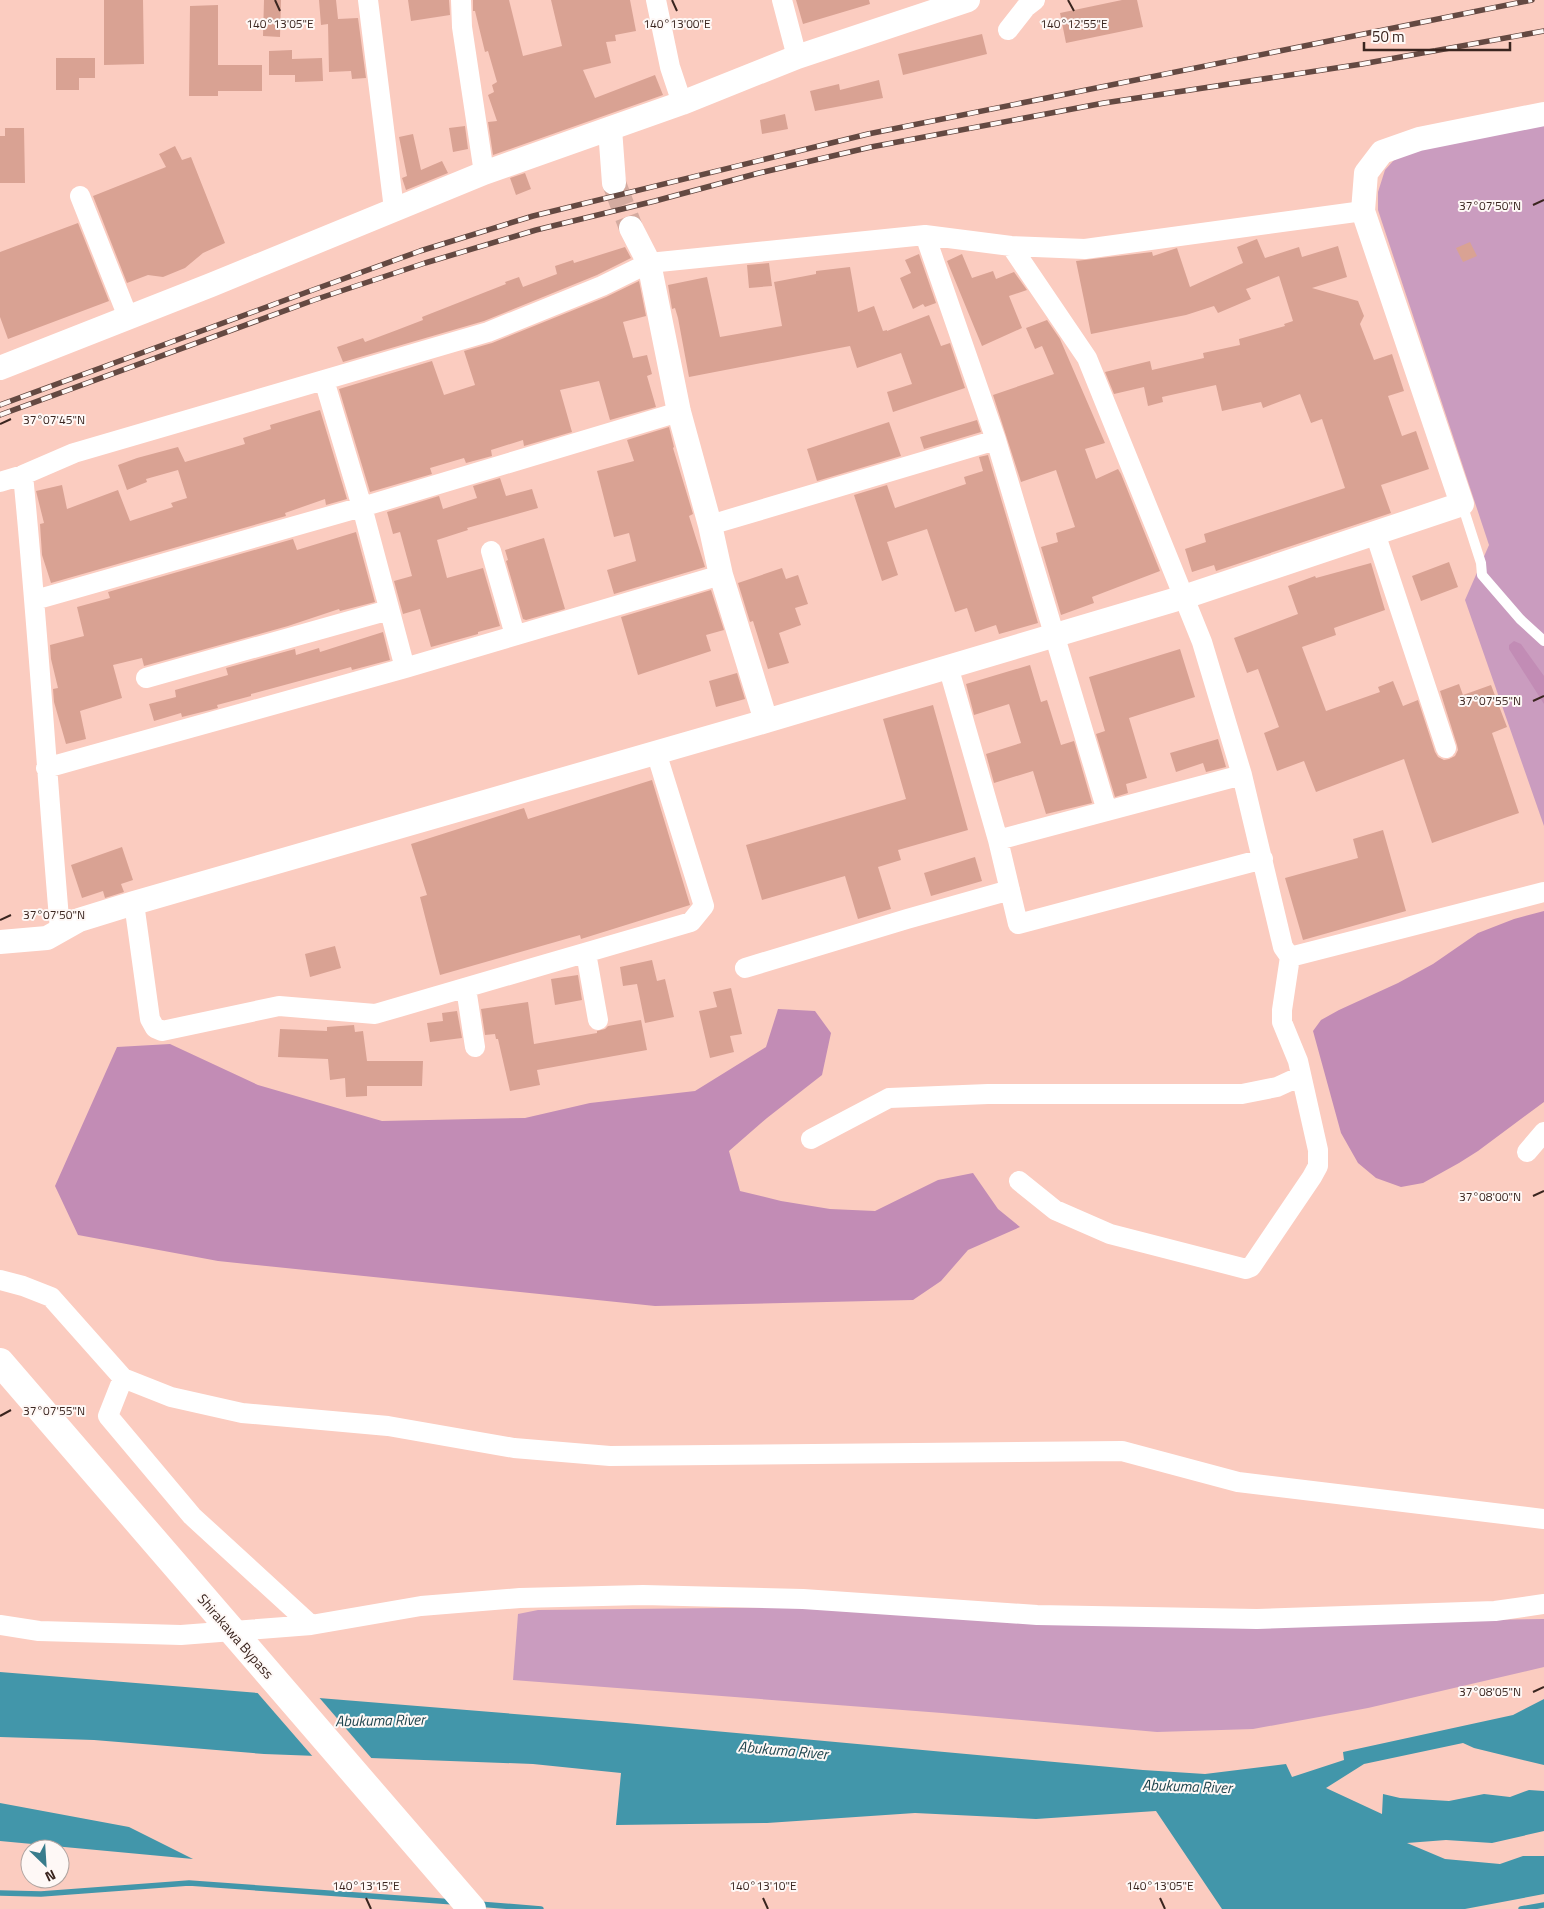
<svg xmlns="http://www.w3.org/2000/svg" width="1544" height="1909" viewBox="0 0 1544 1909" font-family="'Titillium Web',sans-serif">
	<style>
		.green { fill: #ca9cbf }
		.forest { fill: #c28cb5 }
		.water { fill: #4296aa }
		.pier { fill: #fbccc0 }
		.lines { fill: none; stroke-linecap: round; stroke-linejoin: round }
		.stream { stroke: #4296aa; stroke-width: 5.5 }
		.building { fill: #d9a293 }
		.tertiary-tunnel { stroke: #d4aba0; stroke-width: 24; stroke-dasharray: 24 12; stroke-linecap: butt }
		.service { stroke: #fff; stroke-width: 10 }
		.minor { stroke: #fff; stroke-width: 20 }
		.tertiary { stroke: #fff; stroke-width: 24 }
		.trunk { stroke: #fff; stroke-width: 28 }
		.rail-casing { stroke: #644942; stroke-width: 5.5 }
		.rail { stroke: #fef8f6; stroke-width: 4; stroke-dasharray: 11; stroke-linecap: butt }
		.ticks { fill: none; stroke: #3a251f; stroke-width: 2 }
		.labels { text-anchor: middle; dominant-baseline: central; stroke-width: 4; stroke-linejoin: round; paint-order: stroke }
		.street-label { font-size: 14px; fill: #3a251f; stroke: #fef8f6 }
		.water-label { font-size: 15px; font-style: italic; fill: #1e444d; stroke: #fef8f6 }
		.ticks-label { font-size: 12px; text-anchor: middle; fill: #3a251f; stroke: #fef8f6; stroke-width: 4; stroke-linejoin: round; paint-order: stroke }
	</style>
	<rect width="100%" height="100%" fill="#fbccc0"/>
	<path class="green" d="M1544 123V826L1465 600 1489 545 1378 210V192L1385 170 1394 160 1425 146Z
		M801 1607 1156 1626 1544 1619V1667L1368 1708 1253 1729 1157 1732 942 1713 513 1680 518 1614 538 1610Z"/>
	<path class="forest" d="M1514 641 1521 644 1544 676V704L1509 649V645Z
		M1544 911V1102L1478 1151 1459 1163 1423 1183 1401 1187 1376 1178 1358 1163 1341 1133 1313 1031 1321 1020 1339 1010 1398 983 1433 964 1478 933 1514 919Z
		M778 1009 815 1011 831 1033 822 1075 767 1118 729 1151 740 1191 781 1201 830 1209 875 1211 938 1180 973 1173 998 1209 1020 1227 968 1250 941 1281 913 1300 655 1306 218 1261 78 1235 55 1186 117 1047 170 1044 258 1085 382 1121 525 1118 590 1103 695 1091 766 1047Z"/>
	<path class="water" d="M0 1672 626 1723 1143 1770 1205 1774 1286 1764 1292 1777 1344 1760 1343 1752 1513 1715 1544 1699V1765L1474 1748 1463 1743 1364 1764 1326 1788 1382 1814 1383 1794 1400 1798 1449 1801 1484 1794 1510 1797 1529 1790 1544 1791V1831L1492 1843 1446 1840 1407 1843 1445 1859 1500 1864 1523 1856H1544V1894L1465 1909H1222L1156 1811 1036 1819 915 1813 767 1823 616 1825 621 1773 533 1764 264 1754 94 1740 0 1737Z
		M0 1803 129 1827 193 1859 0 1841Z"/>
	<path class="pier" d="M255 1690 317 1695 373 1760 314 1758Z"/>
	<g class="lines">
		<path class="stream" d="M0 1893 41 1894 189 1883 454 1902
			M478 1904 541 1909
			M1521 1909 1544 1905"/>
	</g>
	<path class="building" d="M104 0H143L144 64 104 65Z
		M264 0H281L280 37 263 36Z
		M319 0H336L338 19 358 18 366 78 352 79 351 71 329 72 328 24 321 25Z
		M408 0H449L450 15 411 21Z
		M473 0H509L523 56 562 46 551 0H630L636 31 615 35 616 41 606 42 611 63 583 70 595 98 655 75 663 95 493 155 488 122 497 121 488 95 494 92 492 85 497 82 488 51 485 52 475 11H473Z
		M796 0H869L870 4 803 24Z
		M1122 0H1137L1143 27 1066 43 1060 13Z
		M218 5V65H262V91H218V96H189L190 6Z
		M982 34 987 54 903 75 898 54Z
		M292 50V59L322 58 323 81 295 82V75H269V51Z
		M56 58H95V78H79V90H56Z
		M879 80 883 98 815 111 810 91 839 84 840 90Z
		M785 114 788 129 762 134 760 120Z
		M465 126 468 149 453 152 449 128Z
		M5 128H24L25 183H0V136H5Z
		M413 134 421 170 442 161 448 173 406 190 402 178 407 176 399 137Z
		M175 146 182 160 191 157 225 243 203 253 185 268 163 277 148 275 127 283 93 196 166 167 159 154Z
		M525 173 531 189 516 195 510 178Z
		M78 223 109 301 8 339 0 317V252Z
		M1257 239 1265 258 1299 247 1302 257 1338 246 1347 277 1312 288 1358 301 1364 316 1360 324 1374 360 1392 354 1404 391 1388 396 1402 436 1416 431 1429 469 1381 485 1391 513 1216 571 1214 565 1192 572 1185 549 1206 542 1204 534 1345 488 1322 419 1311 423 1300 394 1263 408 1261 402 1222 411 1216 385 1162 397 1163 402 1148 406 1144 387 1114 394 1105 372 1150 361 1152 370 1204 358 1203 353 1240 345 1239 339 1285 326 1284 324 1293 321 1279 276 1246 289 1251 299 1218 313 1214 306 1186 315 1091 334 1076 261 1152 252 1153 256 1177 248 1190 287 1243 263 1237 247Z
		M1470 242 1477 256 1463 262 1456 248Z
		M625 247 631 258 597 275 484 321 343 362 337 347 363 338 365 342 397 330 423 320 422 317 506 284 505 282 519 277 523 287 557 274 555 266 573 260 574 263Z
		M919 254 936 303 925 307 923 304 913 309 900 278 911 273 905 260Z
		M962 254 972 278 993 271 996 279 1014 272 1027 290 1009 296 1022 328 982 346 947 261Z
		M769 263 772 286 749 288 747 265Z
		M850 267 858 312 874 306 883 331 887 330V331L929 315 941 346 950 343 965 388 893 412 887 392 912 384 901 353 857 368 850 346 689 377 678 318 675 308 672 309 668 285 707 277 720 337 782 326 774 282 816 274V271Z
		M639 281 646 316 623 322 633 358 647 355 652 374 647 376 656 407 610 420 599 381 560 390 572 432 524 446 523 440 491 450 492 456 466 463 464 458 430 468 432 474 370 492 339 389 432 361 444 395 475 385 464 351 492 343 606 297Z
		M1047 320 1060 339 1105 443 1085 449 1096 479 1118 469 1121 474 1160 571 1092 597 1094 603 1061 615 1041 547 1058 542 1056 533 1075 527 1056 470 1021 482 993 395 1054 374 1042 346 1035 349 1026 328Z
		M320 410 347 499 326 505 325 499 285 513 286 516 51 583 42 555 40 524 44 523 36 491 62 485 67 509 118 490 130 521 173 507 171 503 187 498 178 470 146 479 147 482 127 490 118 465 137 458 178 447 185 462 245 444 243 438 271 429 270 425Z
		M977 420 981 432 924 449 920 437Z
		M889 422 901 456 817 481 807 449Z
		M669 427 674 447 673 448 693 514 689 516 705 567 614 594 607 570 636 561 629 533 614 537 597 471 634 461 627 440Z
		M988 455 1038 623 999 634 996 625 975 632 967 608 955 612 927 529 887 542 898 575 882 581 854 495 887 485 895 508 966 484 964 477 983 471 979 457Z
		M500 478 506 496 532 489 538 508 467 528 468 530 437 540 447 578 483 568 500 626 478 632V634L431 647 420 609 403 614 394 581 412 576 400 532 393 534 387 512 439 496 443 509 477 498 473 486Z
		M356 532 375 602 340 611 339 609 288 626 144 666 142 658 113 665 122 698 80 711 86 739 66 744 54 702 53 689 58 688 51 659 50 645 84 636 77 607 110 598 108 592 293 539 297 550Z
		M544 538 565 609 526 620 523 619 506 561 508 560 505 550Z
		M1449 562 1458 587 1421 601 1412 576Z
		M1371 563 1385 610 1334 628 1336 635 1302 647 1326 711 1380 692 1378 687 1393 681 1403 706 1418 700 1435 752 1438 757 1444 760 1449 759 1455 756 1458 750 1457 745 1440 691 1459 684 1463 695 1491 685 1507 727 1492 733 1519 813 1432 843 1404 759 1316 792 1304 761 1277 771 1264 733 1279 727 1258 669 1247 673 1234 638 1298 614 1288 586 1315 576 1316 578Z
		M782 568 786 579 798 575 808 604 795 608 801 625 779 633 789 663 768 669 753 621 750 622 738 583Z
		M711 590 724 630 706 635 711 651 638 675 621 617Z
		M383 632 390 660 352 670 351 667 251 694V696L217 705 218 708 182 717 181 713 154 721 149 704 176 697 175 690 228 675 226 668 295 649 296 655 319 648 320 652Z
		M1180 649 1195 697 1129 718 1147 778 1126 784 1128 793 1115 797 1096 734 1105 731 1089 677Z
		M1030 665 1041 702 1047 700 1061 745 1074 741 1092 803 1046 814 1033 771 994 783 986 754 1021 743 1009 704 974 715 966 684Z
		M737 673 745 699 716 707 709 681Z
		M933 705 968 830 898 850 901 860 878 867 891 909 858 919 845 876 762 900 746 845 906 799 883 719Z
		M1218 739 1226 767 1206 772 1203 763 1176 772 1170 753Z
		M652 780 690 905 581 939 580 935 440 975 420 897 427 895 411 844 524 808 528 819Z
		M1383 830 1406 911 1303 940 1285 878 1358 858 1353 839Z
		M122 847 133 880 121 884 124 892 105 898 103 891 82 898 71 865Z
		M975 857 982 881 931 896 924 873Z
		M335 946 341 968 310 977 305 954Z
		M652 960 657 981 665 979 674 1017 645 1023 637 984 623 986 620 967Z
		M578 975 582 1000 555 1005 551 979Z
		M731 988 742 1034 730 1036 734 1052 710 1058 699 1011 717 1007 713 992Z
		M528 1002 534 1044 597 1033V1031L605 1029 608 1026 641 1020 647 1050 537 1070 540 1085 510 1091 498 1039H496L495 1034 485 1035 481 1009Z
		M457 1011 462 1038 430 1042 427 1023 443 1021 442 1013Z
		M354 1025 355 1032 363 1031 367 1061H423L422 1086H367V1096L346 1097 345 1078 330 1080 328 1059 278 1057 280 1029 327 1031V1027Z"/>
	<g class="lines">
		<path class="tertiary-tunnel" d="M614 183 631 228"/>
		<path class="service" d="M1462 504 1481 563 1482 575 1520 619 1544 641"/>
		<path class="minor" d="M368 0 394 209
			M461 0 462 27 484 173
			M656 0 670 67 682 103
			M782 0 797 57
			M1008 30 1026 7 1035 0
			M80 196 128 317
			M925 235 996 440 1107 811
			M1011 246 1087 358 1202 642 1242 775 1283 947 1290 957 1282 1010V1022L1298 1061 1318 1150V1166L1312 1177 1251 1267 1246 1269 1110 1234 1055 1210 1019 1181
			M324 380 362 507 405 668
			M23 475C38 627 47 779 60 930
			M0 482 23 475 74 453 488 332 602 286 649 263 925 235 1011 246 1085 249 1363 211
			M710 525 996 440
			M1375 533 1446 748
			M491 551 515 635
			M35 600 362 507 679 412
			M948 666 998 840 1018 924 1263 859
			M146 678 389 610
			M46 768 405 668 721 575
			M998 840 1242 775
			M134 903 150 1019 155 1028 162 1031 279 1006 375 1014 691 922 704 906 656 752
			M586 953 598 1020
			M1290 957 1544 892
			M745 968 907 919 1010 890
			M466 988 475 1047
			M811 1139 889 1098 988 1094H1242L1277 1087 1301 1076
			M1527 1152 1544 1132
			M0 1280 23 1286 51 1297 123 1378 171 1397 242 1413 388 1426 514 1448 610 1456 1122 1451 1238 1482 1544 1519
			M123 1378 108 1416 192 1516 311 1625
			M0 1625 39 1631 181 1635 311 1625 421 1606 520 1598 643 1595 803 1599 1037 1615 1257 1619 1495 1611 1544 1604"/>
		<path class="tertiary" d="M610 129 614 183
			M631 228 649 263 679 412 710 525 721 575 766 721
			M0 368 211 285 484 173 682 103 797 57 968 0
			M0 942 47 938 79 920 134 903 766 721 1184 597 1462 504 1363 211 1366 173 1382 152 1419 139 1544 114"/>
		<path class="trunk" d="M0 1362 472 1909"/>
		<defs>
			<path id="rail" d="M0 405 310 291 420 251 533 216 868 134 1532 0
				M0 415 314 300 425 263 536 230 655 201 759 173 871 147 1104 103 1362 64 1544 31"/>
		</defs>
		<use href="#rail" class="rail-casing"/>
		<use href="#rail" class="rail"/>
	</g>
	<path class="ticks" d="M275 0 280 11M672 0 677 11M1068 0 1074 11M1533 205 1544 200M0 424 11 419M1533 701 1544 696M0 920 11 915M1533 1196 1544 1191M0 1416 11 1410M1533 1692 1544 1687M366 1898 371 1909M763 1898 768 1909M1160 1898 1165 1909"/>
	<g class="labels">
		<g class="street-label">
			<text transform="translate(236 1636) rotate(49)">Shirakawa Bypass</text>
		</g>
		<g class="water-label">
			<text transform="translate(380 1720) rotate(-1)">Abukuma River</text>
			<text transform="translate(783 1750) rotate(5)">Abukuma River</text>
			<text transform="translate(1187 1786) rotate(2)">Abukuma River</text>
		</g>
	</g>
	<g class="ticks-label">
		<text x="280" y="28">140°13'05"E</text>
		<text x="677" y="28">140°13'00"E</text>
		<text x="1074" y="28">140°12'55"E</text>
		<text x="1490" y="210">37°07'50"N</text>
		<text x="54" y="424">37°07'45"N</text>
		<text x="1490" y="705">37°07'55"N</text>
		<text x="54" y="919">37°07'50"N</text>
		<text x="1490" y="1201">37°08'00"N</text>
		<text x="54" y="1415">37°07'55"N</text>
		<text x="1490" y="1696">37°08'05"N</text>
		<text x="366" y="1890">140°13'15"E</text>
		<text x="763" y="1890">140°13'10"E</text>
		<text x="1160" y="1890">140°13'05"E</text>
	</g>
	<g transform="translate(45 1864) rotate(155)"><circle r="24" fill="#fef8f6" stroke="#b0a4a0"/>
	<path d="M0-4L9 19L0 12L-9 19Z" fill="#387c8c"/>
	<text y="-8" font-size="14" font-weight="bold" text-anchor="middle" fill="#3a251f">N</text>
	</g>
	<path d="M1364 42v8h146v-8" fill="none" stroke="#3a251f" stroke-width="2.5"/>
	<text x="1372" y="42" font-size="15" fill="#3a251f" stroke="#fef8f6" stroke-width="4" paint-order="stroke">50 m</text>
</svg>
